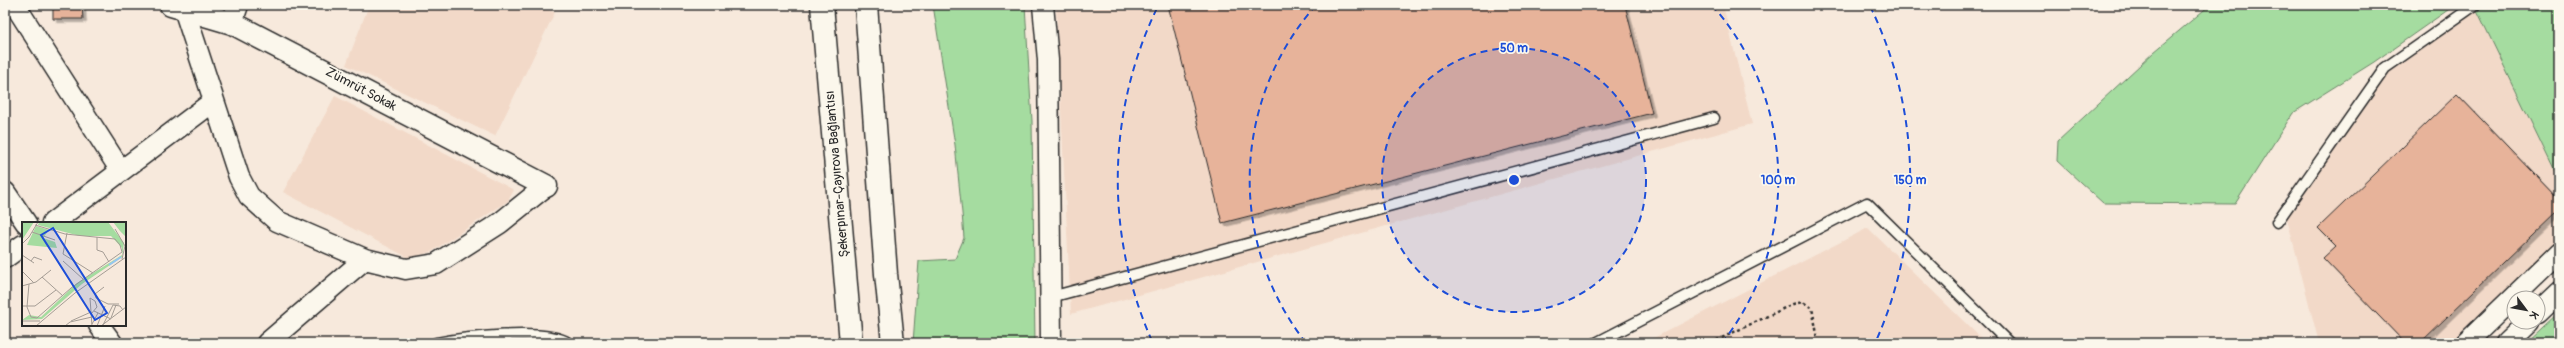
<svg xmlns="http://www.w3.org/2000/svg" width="2564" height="348" viewBox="0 0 2564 348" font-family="Pangolin,sans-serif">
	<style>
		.built { fill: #f2d9c8 }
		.green { fill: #a5dca0; stroke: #688466 }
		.building { fill: #e7b39a; stroke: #2b2b2b; filter: url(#shadow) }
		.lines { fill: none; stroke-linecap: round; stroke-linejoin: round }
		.service-casing { stroke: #2b2b2b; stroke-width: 13 }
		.minor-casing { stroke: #2b2b2b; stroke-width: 23 }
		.tertiary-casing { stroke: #2b2b2b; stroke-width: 25 }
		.motorway-casing { stroke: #2b2b2b; stroke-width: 25 }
		.path { stroke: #2b2b2b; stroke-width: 2.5; stroke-dasharray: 3 3; stroke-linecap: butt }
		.service { stroke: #fbf7ec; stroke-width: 10 }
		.minor { stroke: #fbf7ec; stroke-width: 20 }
		.tertiary { stroke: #fbf7ec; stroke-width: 22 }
		.motorway { stroke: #fbf7ec; stroke-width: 22 }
		.ring { fill: none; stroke: #1d4ed8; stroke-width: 2; stroke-dasharray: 7 5 }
		.labels { text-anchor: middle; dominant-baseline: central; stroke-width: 3.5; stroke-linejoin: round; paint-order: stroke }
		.street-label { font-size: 13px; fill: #2b2b2b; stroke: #fbf7ec }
		.inset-river { fill: none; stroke: #96c6f1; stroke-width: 2 }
		.inset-road { fill: none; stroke: #a59d95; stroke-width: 1 }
		.view { fill: #1d4ed8; fill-opacity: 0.15; stroke: #1d4ed8; stroke-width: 2 }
		.inset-edge { fill: none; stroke: #2b2b2b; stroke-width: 2 }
		.centre { fill: #1d4ed8; stroke: #fbf7ec; stroke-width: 2 }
		.ring-label { font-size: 12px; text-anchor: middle; font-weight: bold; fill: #1d4ed8; stroke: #fbf7ec; stroke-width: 3.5; stroke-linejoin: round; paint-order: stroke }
	</style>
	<defs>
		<filter id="shadow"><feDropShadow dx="3.5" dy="3.5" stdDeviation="0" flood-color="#0004"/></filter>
	</defs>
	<rect width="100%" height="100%" fill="#f7e9dc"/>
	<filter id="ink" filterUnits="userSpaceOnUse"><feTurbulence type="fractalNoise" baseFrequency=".025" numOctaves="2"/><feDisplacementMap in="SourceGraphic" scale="8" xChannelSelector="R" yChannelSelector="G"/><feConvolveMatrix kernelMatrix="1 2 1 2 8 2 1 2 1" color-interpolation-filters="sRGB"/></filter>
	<g filter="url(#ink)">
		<path class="built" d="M369 5H535L555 12 495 136 346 65Z
			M1056 5H1723L1752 124 1071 314Z
			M2475 6 2559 180V243L2455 343H2319L2283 203 2370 78 2411 42Z
			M335 96 514 190 508 201 431 252 409 258 283 192Z
			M1868 228 1986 343H1644Z"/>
		<path class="green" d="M933 5H1025L1032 121 1035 343H913L919 261 955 259 964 238 962 213 955 145Z
			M2210 5H2455L2374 62 2293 113 2235 204 2103 203 2057 161 2058 141 2154 52Z
			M2477 5H2559V180L2475 6Z
			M2559 312V343H2526Z"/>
		<path class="building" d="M53 5H82L83 19H53Z
			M1168 5H1625L1652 113 1222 223Z
			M2457 94 2559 200V209L2420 343H2405L2323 258 2336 246 2318 228Z"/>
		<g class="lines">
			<defs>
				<path id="service" d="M2277 222 2385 68 2475 5
					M1051 297 1714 118
					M436 343C461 338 548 328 568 343
					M1596 343 1867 203 2009 343"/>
				<path id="minor" d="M15 5 121 171
					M1043 5 1048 60 1051 343
					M184 9 239 177 249 196 277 221 365 259 406 269 436 264 500 223 546 186
					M232 23 238 5
					M5 192 26 223
					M52 223 214 101
					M5 258 23 245
					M2538 313 2559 293
					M99 325 112 343
					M267 343 365 259
					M2466 343 2559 253
					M2506 343 2528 322"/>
				<path id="tertiary" d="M171 5 232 23 546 186"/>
				<path id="motorway" d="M822 5 851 343
					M866 5 886 274 893 343"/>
			</defs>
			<use href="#service" class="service-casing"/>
			<use href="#minor" class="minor-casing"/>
			<use href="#tertiary" class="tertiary-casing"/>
			<use href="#motorway" class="motorway-casing"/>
			<path class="path" d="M1711 343 1793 304 1803 302 1812 308 1817 334 1814 343"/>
			<use href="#service" class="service"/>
			<use href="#minor" class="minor"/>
			<use href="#tertiary" class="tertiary"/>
			<use href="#motorway" class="motorway"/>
		</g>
	</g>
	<circle cx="1514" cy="180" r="132" fill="#1d4ed8" fill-opacity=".12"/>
	<g class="ring">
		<circle cx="1514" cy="180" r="132"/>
		<path d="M1306 343A264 264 0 0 1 1316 5M1712 5A264 264 0 0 1 1722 343"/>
		<path d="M1152 341A396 396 0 0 1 1158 6M1870 6A396 396 0 0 1 1876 341"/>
	</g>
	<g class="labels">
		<g class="street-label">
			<text transform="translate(361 89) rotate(28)">Zümrüt Sokak</text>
			<text transform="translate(837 174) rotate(-95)">Şekerpınar-Çayırova Bağlantısı</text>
		</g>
	</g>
	<g transform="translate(22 222)">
		<rect width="104" height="104" fill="#f7e9dc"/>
		<path d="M0 0H12L0 18ZM17 0H86L102 21 100 35 60 62 20 97 0 98 7 93 19 95 55 61 100 33V26L89 14H58L16 3ZM91 0H104V15L98 9ZM14 4 27 8 21 16 33 20 35 26 5 23Z" fill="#a5dca0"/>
		<path class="inset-river" d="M87 43 99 35"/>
		<path class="inset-road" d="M93 7 103 24 100 37M10 10 33 18M45 11 41 32 71 51M75 15V28L81 30 87 40M0 22 7 15 16 0M0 33 12 41M9 39 12 35 20 38M41 39 61 57M0 49 12 61M20 55 41 74M7 62 5 85 9 95 15 96 49 66 100 30 98 23 93 17 43 12 13 3M0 64 14 60 29 48M82 65 73 72 74 76 86 82H97M0 84H13L34 68M72 89 89 97M69 92 75 85 73 79 68 76 70 104M89 96 94 83M0 99H18M49 99 69 90M70 102 76 91M81 103 91 83 98 84 101 88M14 104 53 71 104 35M43 104 48 100 70 95M75 104 83 84M79 104 104 85"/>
		<path class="view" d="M31 6 85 91 73 98 19 13Z"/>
		<rect width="104" height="104" class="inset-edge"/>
	</g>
	<circle cx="1514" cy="180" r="6" class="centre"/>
	<g class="ring-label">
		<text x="1514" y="52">50 m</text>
		<text x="1778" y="184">100 m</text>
		<text x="1910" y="184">150 m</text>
	</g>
	<rect width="2564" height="348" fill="none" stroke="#fbf7ec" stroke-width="20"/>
	<rect x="10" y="10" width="2544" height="328" fill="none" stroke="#2b2b2b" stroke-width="1.5" filter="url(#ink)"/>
	<g transform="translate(2526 310) rotate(122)"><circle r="19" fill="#fbf7ec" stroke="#a8a59f"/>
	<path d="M0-3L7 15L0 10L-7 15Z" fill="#2b2b2b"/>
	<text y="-6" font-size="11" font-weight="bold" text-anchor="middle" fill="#2b2b2b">K</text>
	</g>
</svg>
